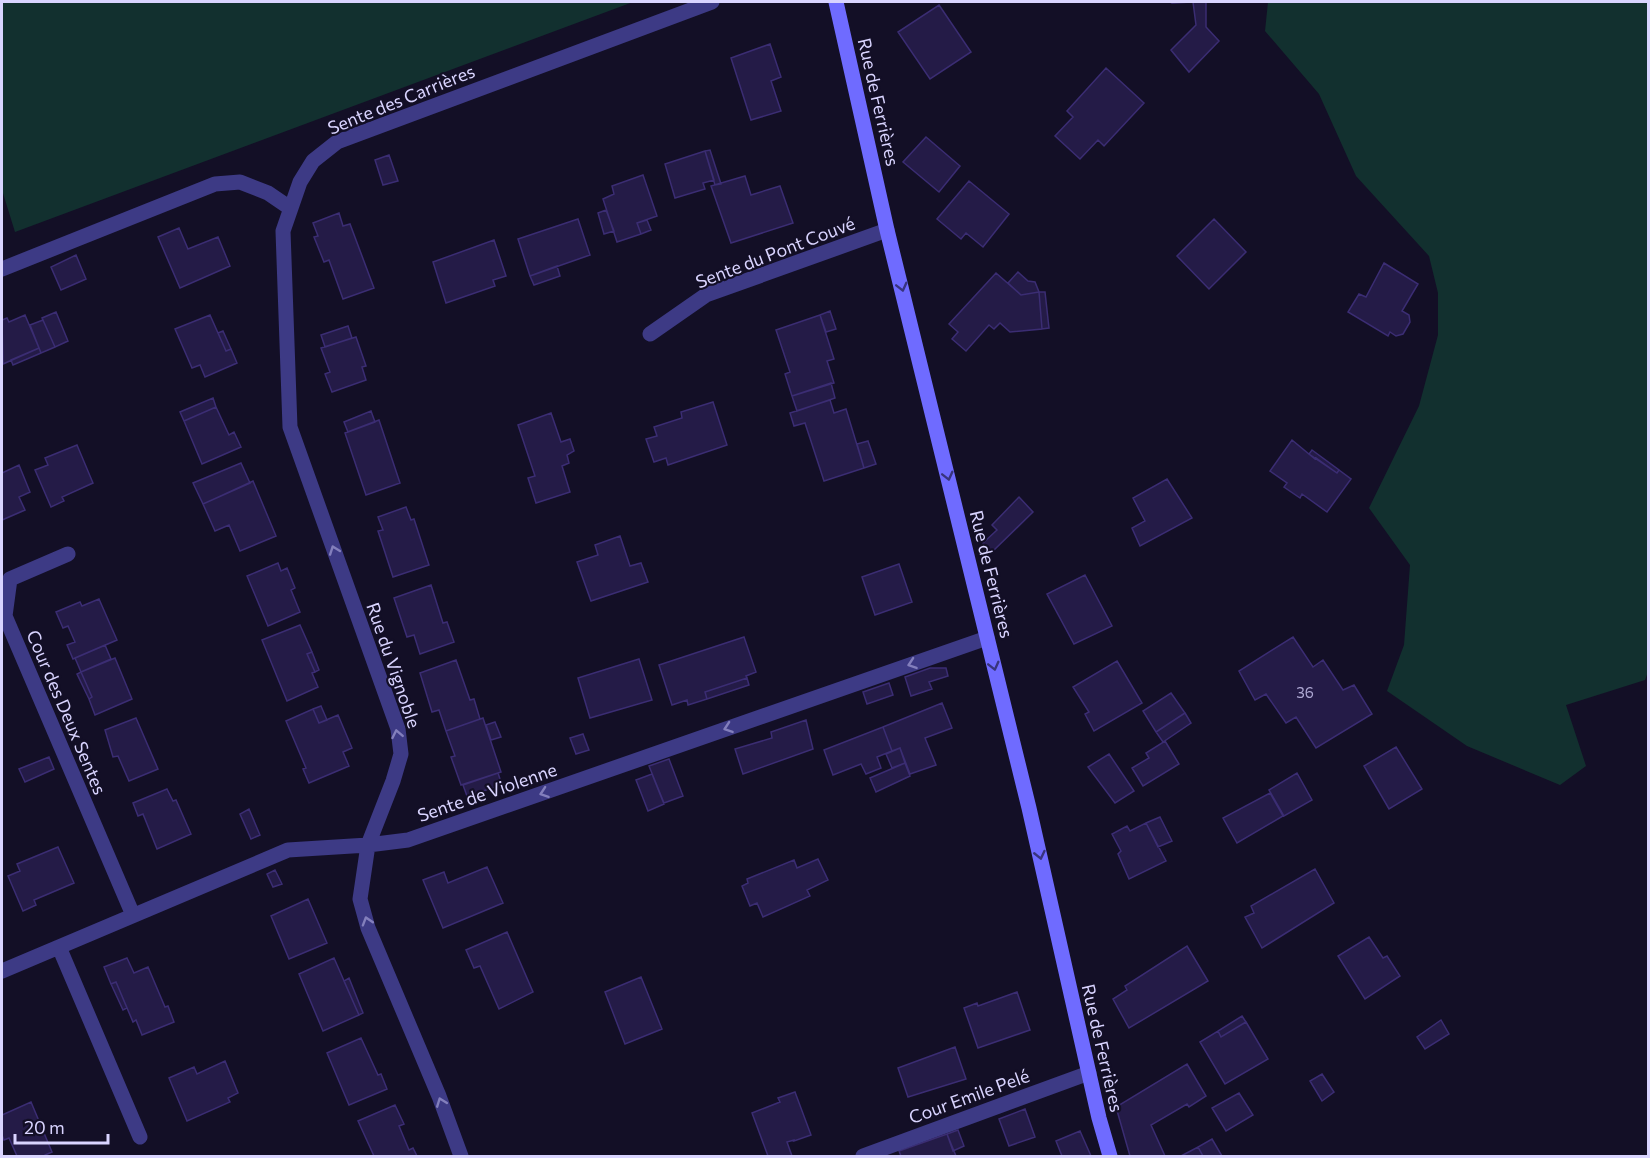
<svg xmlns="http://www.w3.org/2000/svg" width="1650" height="1158" viewBox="0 0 1650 1158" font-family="Commissioner,sans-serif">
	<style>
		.green { fill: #12302f }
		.building { fill: #241b47; stroke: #3b2d73; stroke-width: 1.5 }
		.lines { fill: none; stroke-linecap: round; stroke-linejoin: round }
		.lane { stroke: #3d3a85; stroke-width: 15 }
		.street { stroke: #3d3a85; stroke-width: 15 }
		.secondary { stroke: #6f6bff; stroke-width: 15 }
		.oneway { stroke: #38347d }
		.oneway2 { stroke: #837fbc }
		.labels { text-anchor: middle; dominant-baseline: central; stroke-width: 4.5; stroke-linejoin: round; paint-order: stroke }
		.number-label { font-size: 15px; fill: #aca6d1 }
		.street-label { font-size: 18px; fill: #d9d4ff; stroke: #130f26 }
	</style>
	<rect width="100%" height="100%" fill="#130f26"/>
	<path class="green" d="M2 2H633L15 232 2 190Z
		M1268 2H1648V672L1645 680 1566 705 1586 766 1560 785 1467 746 1387 691 1404 645 1410 565 1369 508 1419 406 1438 335V293L1429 256 1356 176 1319 94 1265 31Z"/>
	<path class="building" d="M1170 2H1206V27L1219 41 1189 72 1171 50 1196 25 1193 2 1172 3Z
		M939 5 971 52 930 79 898 32Z
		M770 44 781 77 771 81 781 111 751 120 731 58Z
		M1106 68 1144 103 1104 146 1098 140 1080 159 1055 136 1073 117 1067 111Z
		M926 137 960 166 939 192 903 162Z
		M710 150 721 184 715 185 705 151Z
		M705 151 714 180 703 183 705 189 675 198 665 164Z
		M389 155 398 181 383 185 375 160Z
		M643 175 657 216 637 223 641 234 617 242 603 199 614 194 612 186Z
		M745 176 751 195 780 186 793 223 731 243 711 186Z
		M969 181 1009 214 983 247 966 233 961 239 937 219Z
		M606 210 614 231 604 234 598 213Z
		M339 213 343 226 350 224 374 288 343 299 329 260 324 262 314 237 318 236 313 223Z
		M578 219 590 255 530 276 518 239Z
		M1214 219 1246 252 1209 289 1177 256Z
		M647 220 651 230 641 234 637 223Z
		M179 228 188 249 218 237 230 266 180 288 158 237Z
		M494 240 506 276 493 280 495 286 446 303 433 262Z
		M76 255 86 279 61 290 51 267Z
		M1384 263 1418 284 1402 311 1409 315 1410 322 1403 334 1396 336 1390 332 1388 336 1348 312 1359 294 1366 297Z
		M557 266 560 276 534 285 530 276Z
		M1018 272 1028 281 1035 282 1039 292 1021 295 1008 283Z
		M996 273 1021 295 1039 292 1042 329 1010 332 1000 323 994 329 989 325 966 351 952 339 958 332 949 324Z
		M1039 292H1045L1049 328 1042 329Z
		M830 311 836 329 826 332 820 315Z
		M56 312 68 341 55 347 42 318Z
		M25 315 39 348 3 364 2 320 7 318 9 322Z
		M210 315 226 351 231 349 237 363 205 377 200 365 192 368 175 329Z
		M820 315 834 359 827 361 834 383 792 396 785 374 790 372 776 330Z
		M43 320 55 347 41 353 30 325Z
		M348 326 352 338 325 347 321 335Z
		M223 331 231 349 226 351 218 333Z
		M356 337 366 366 362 367 366 380 332 392 325 374 330 372 321 348Z
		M39 348 41 353 13 365 11 360Z
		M831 383 835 398 797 411 792 396Z
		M213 398 216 407 184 421 180 412Z
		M830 400 834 413 846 409 864 468 824 481 805 423 794 426 790 413Z
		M713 402 727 445 668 465 666 458 654 462 646 439 657 436 654 427 682 418 681 412Z
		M216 407 229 435 234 432 241 447 202 464 184 421Z
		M371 411 375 422 348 432 344 422Z
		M551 413 561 442 570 439 574 451 567 455 569 463 562 466 570 492 536 503 528 478 535 476 518 425Z
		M379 420 400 483 366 495 345 433Z
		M1292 440 1315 459 1316 458 1337 473 1339 470 1351 479 1327 512 1302 494 1300 498 1284 487 1287 483 1270 471Z
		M868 441 876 464 864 468 857 444Z
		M77 445 93 483 62 497 64 501 51 507 35 470 48 465 45 458Z
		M1312 450 1339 470 1337 473 1309 454Z
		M241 463 250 483 203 504 193 483Z
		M19 465 30 492 19 497 25 510 2 520V473Z
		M1167 479 1192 518 1140 546 1132 528 1145 521 1133 498Z
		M253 481 276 536 240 551 229 525 215 531 203 504Z
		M1019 497 1033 512 992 552 983 543 997 530 992 525Z
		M406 507 411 520 414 519 429 565 393 577 378 531 383 530 378 517Z
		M620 536 630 566 641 563 648 582 591 601 577 562 598 555 595 545Z
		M278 563 281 571 287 568 295 588 291 590 300 612 268 626 247 576Z
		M899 564 912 602 875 615 862 577Z
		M1085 575 1112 626 1074 644 1047 594Z
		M431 585 443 623 447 622 454 642 420 654 414 635 407 637 394 598Z
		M99 599 117 640 73 659 67 645 75 642 68 626 63 628 56 612 80 602 82 606Z
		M300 625 312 652 307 654 315 672 312 673 318 687 287 701 262 640Z
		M744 637 756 672 746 676 747 678 705 692 707 699 688 705 687 700 672 705 659 665Z
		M1293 637 1313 667 1323 660 1343 690 1354 685 1372 714 1316 748 1296 717 1286 723 1266 694 1255 700 1239 671Z
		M105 645 111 659 81 672 75 658Z
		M312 652 319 670 315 672 307 654Z
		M115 658 132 699 95 715 89 699 92 697 81 672Z
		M639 659 652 700 590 718 578 678Z
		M456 660 470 700 474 699 480 719 446 731 439 710 432 712 420 673Z
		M1117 661 1142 703 1094 731 1085 714 1089 712 1073 687Z
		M930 668H946L948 676 929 682 932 689 911 696 905 677Z
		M81 672 92 697 89 699 77 674Z
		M747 678 749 685 707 699 705 692Z
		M889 683 893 695 867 704 863 692Z
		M1171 693 1185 713 1156 732 1143 711Z
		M942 703 952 728 925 738 936 765 910 774 900 748 892 751 883 727Z
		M321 706 327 720 319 723 313 709Z
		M313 709 319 723 338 715 352 748 343 752 349 766 309 783 303 769 306 768 286 721Z
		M1185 713 1191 723 1163 742 1156 732Z
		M136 718 158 769 129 781 118 756 113 757 105 730Z
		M483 718 501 772 461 785 451 757 455 756 446 731Z
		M806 720 813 749 743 774 735 749 772 738 771 732Z
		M495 722 501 737 491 740 486 725Z
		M883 727 892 751 877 757 881 768 866 774 861 764 833 775 824 750Z
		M583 734 589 750 576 754 570 738Z
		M1165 741 1179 764 1143 786 1132 768 1149 758 1146 753Z
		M1396 747 1422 789 1389 809 1364 766Z
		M900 748 905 763 892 768 886 754Z
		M1109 754 1134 791 1115 803 1088 767Z
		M49 757 54 769 25 782 19 769Z
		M669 759 683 796 664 803 649 766Z
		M905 763 910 776 876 792 870 778Z
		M498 773 502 785 467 796 463 785Z
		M1297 773 1312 800 1284 816 1269 790Z
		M652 774 664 804 648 811 636 780Z
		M167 789 173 801 176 800 191 834 157 849 143 814 138 816 133 803Z
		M1270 793 1283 816 1237 843 1223 818Z
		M249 809 260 835 251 839 240 814Z
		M1160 817 1172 841 1158 847 1146 823Z
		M1146 823 1166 861 1129 879 1118 854 1121 851 1112 834 1127 826 1130 831Z
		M58 847 74 883 34 900 36 905 23 911 8 876 20 871 17 864Z
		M818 859 828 880 807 890 810 896 763 917 757 903 750 906 742 886 748 883 747 879 794 860 797 868Z
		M487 867 503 903 443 928 423 880 444 872 448 883Z
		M1315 869 1334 903 1262 948 1245 917 1254 913 1251 906Z
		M275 870 282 884 273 887 267 874Z
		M308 899 327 943 289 959 271 916Z
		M507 932 533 992 499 1009 480 966 474 968 466 950Z
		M1369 937 1383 958 1387 956 1400 976 1365 999 1338 956Z
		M1187 946 1208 981 1129 1028 1113 999 1127 990 1125 986Z
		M127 958 134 973 148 967 165 1007 168 1006 174 1022 142 1035 136 1020 133 1022 116 982 111 984 104 967Z
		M334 958 359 1015 323 1031 299 974Z
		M641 977 662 1029 625 1044 605 992Z
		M349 978 363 1013 359 1015 344 981Z
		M116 982 127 1008 123 1010 111 984Z
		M1017 992 1030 1030 978 1048 964 1008 977 1003 978 1006Z
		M1242 1016 1246 1022 1221 1037 1218 1031Z
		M1441 1020 1449 1034 1425 1049 1417 1037Z
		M1246 1022 1268 1059 1225 1084 1200 1042 1218 1031 1221 1037Z
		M361 1038 378 1075 381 1074 387 1089 349 1105 327 1053Z
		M955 1047 966 1079 908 1097 898 1068Z
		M225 1061 238 1093 228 1098 230 1102 187 1121 169 1078 194 1067 197 1074Z
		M1187 1064 1206 1096 1189 1107 1187 1104 1151 1125 1165 1156H1130L1116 1107Z
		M1322 1074 1334 1092 1322 1101 1310 1081Z
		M795 1092 811 1135 794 1141V1140L787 1142 792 1156H768L752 1113 780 1102 778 1098Z
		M1239 1093 1253 1115 1226 1131 1212 1108Z
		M31 1102 52 1152 45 1155V1156H17L9 1138 4 1140 2 1135V1115Z
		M395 1105 404 1124 399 1126 409 1150 413 1148 417 1156H374L358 1121Z
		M1025 1109 1035 1137 1009 1146 999 1119Z
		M958 1130 964 1146 953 1151 947 1134Z
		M1080 1131 1091 1156H1062L1056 1141Z
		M947 1134 956 1156H901L899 1151Z
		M1212 1139 1222 1156H1203L1198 1147Z
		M1198 1147 1203 1156H1181Z"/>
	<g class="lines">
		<path class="lane" d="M863 1156 1089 1073"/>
		<path class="street" d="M2 269 215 184 240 182 268 193 290 208
			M650 334 706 295 887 230
			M68 554 10 579 5 616 133 915
			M59 947 140 1137
			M2 971 288 850 368 845 408 840 987 638
			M461 1156 439 1096 368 928 360 899 368 845 393 781 401 754 398 729 290 427 283 231 300 182 313 161 337 142 712 2"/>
		<path class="secondary" d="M836 2 887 230 1029 808 1099 1118 1110 1156"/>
	</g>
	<defs><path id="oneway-chevron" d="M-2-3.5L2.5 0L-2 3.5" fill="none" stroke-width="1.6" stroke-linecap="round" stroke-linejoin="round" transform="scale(1.5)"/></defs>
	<g class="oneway">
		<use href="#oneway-chevron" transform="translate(902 287) rotate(76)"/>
		<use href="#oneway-chevron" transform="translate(948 476) rotate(76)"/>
		<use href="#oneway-chevron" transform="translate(994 666) rotate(76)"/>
		<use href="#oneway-chevron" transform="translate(1040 855) rotate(77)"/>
	</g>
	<g class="oneway2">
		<use href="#oneway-chevron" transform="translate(334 550) rotate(-110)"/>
		<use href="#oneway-chevron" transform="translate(912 664) rotate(161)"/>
		<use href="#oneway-chevron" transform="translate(728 728) rotate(161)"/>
		<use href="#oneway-chevron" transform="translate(397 734) rotate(-101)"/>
		<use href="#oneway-chevron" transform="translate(544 793) rotate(161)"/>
		<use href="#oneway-chevron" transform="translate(367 921) rotate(-107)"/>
		<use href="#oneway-chevron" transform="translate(441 1102) rotate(-111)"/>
	</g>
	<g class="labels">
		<g class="number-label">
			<text x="1305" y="692">36</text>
		</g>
		<g class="street-label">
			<text transform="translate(401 99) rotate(-22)">Sente des Carrières</text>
			<text transform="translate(879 102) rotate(77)">Rue de Ferrières</text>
			<text transform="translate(775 252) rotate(-21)">Sente du Pont Couvé</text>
			<text transform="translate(992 574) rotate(76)">Rue de Ferrières</text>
			<text transform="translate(394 665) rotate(71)">Rue du Vignoble</text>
			<text transform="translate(67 712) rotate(67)">Cour des Deux Sentes</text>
			<text transform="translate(487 792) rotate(-19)">Sente de Violenne</text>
			<text transform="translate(1103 1048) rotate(77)">Rue de Ferrières</text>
			<text transform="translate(969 1096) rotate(-20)">Cour Emile Pelé</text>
		</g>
	</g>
	<rect width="1650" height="1158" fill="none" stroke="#d9d4ff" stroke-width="6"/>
	<path d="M15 1134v9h93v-9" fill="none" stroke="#d9d4ff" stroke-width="3"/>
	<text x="24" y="1134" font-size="18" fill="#d9d4ff" stroke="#130f26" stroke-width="4.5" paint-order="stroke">20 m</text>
</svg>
